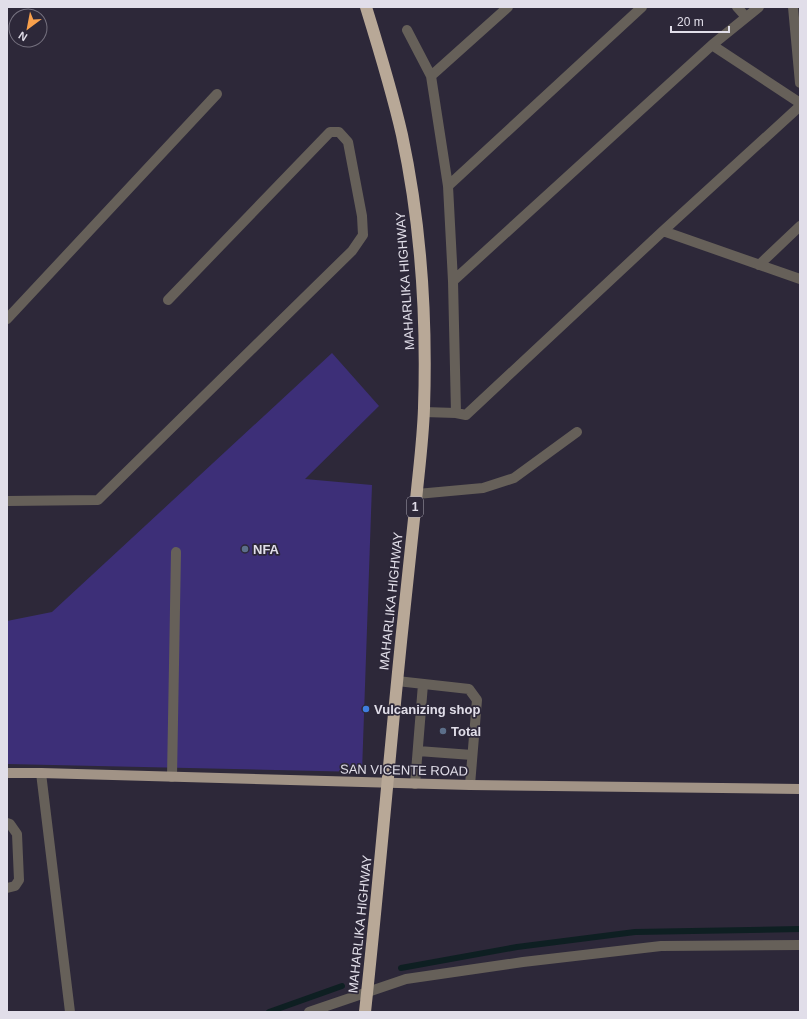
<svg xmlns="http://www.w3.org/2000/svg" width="807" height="1019" viewBox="0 0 807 1019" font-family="Arial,sans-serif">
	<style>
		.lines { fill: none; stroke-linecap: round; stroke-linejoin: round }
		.stream { stroke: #0e1f22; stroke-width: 6 }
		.building { fill: #3d2f78 }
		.minor { stroke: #666059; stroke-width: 10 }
		.major { stroke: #a19386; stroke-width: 10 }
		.highway { stroke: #b8a897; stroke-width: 12 }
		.service-dot { fill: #5c6f8a; stroke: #2d2839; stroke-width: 1.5 }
		.shop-dot { fill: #3f7fe0; stroke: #2d2839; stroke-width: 1.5 }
		.labels { text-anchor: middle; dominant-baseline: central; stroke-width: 3.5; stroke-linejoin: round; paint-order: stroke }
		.shield { fill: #2d2839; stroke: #aba7b4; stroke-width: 1 }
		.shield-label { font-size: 12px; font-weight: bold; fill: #e1dee9 }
		.street-label { font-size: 13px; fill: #e1dee9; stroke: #2d2839 }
		.poi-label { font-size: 13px; font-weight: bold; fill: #e1dee9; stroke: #2d2839; text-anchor: start }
	</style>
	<rect width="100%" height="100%" fill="#2d2839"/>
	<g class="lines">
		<path class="stream" d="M401 968 517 947 635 932 800 929
			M269 1012 342 986"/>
	</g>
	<path class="building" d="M332 353 379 406 305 479 372 485 362 772 7 764V621L52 612Z"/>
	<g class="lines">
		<path class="minor" d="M737 7 746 17
			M793 7 800 83
			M407 30 431 76 448 186
			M712 45 800 103
			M431 76 508 7
			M663 231 800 106
			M759 265 800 226
			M453 281 448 186 642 7
			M7 319 217 94
			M424 412 456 413 466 415 663 231 800 279
			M456 413 453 281 712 45 759 7
			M417 494 483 488 514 478 577 432
			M7 501 98 500 352 251 363 235 362 216 348 142 339 132H330L168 300
			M397 681 469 689 477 700 470 785
			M418 751 472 755
			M41 773 70 1012
			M172 777 176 552
			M415 784 423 684
			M7 823 10 824 17 834 19 880 15 886 7 888
			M309 1012 406 979 523 962 661 946 800 945"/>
		<path class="major" d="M7 773H41L470 785 800 789"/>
		<path class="highway" d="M365 1012C378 892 388 772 400 652 405 601 411 550 416 500 419 469 423 439 424 408 427 317 421 224 402 135 392 91 379 49 366 7"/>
	</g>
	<g class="service-dot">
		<circle cx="245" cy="549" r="4"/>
		<circle cx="443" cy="731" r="4"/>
	</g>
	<circle class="shop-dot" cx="366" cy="709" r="4"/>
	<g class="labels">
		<rect class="shield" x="407" y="497" width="16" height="20" rx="3"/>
		<g class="shield-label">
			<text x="415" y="507">1</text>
		</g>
		<g class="street-label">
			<text transform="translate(405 281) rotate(-94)">MAHARLIKA HIGHWAY</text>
			<text transform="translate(391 601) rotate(-84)">MAHARLIKA HIGHWAY</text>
			<text transform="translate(404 770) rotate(1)">SAN VICENTE ROAD</text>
			<text transform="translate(360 924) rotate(-84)">MAHARLIKA HIGHWAY</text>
		</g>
		<g class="poi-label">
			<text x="253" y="549">NFA</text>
			<text x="374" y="709">Vulcanizing shop</text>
			<text x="451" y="731">Total</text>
		</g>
	</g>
	<rect width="807" height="1019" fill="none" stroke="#e1dee9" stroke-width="16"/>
	<g transform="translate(28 28) rotate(212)"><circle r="19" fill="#2d2839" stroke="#75717f"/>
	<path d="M0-3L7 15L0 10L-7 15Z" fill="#f9a04c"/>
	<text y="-6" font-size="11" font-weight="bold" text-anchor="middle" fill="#e1dee9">N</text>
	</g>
	<path d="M671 26v6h58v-6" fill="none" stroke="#e1dee9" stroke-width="2"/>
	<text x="677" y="26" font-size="12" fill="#e1dee9" stroke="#2d2839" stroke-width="3" paint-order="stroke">20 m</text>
</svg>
